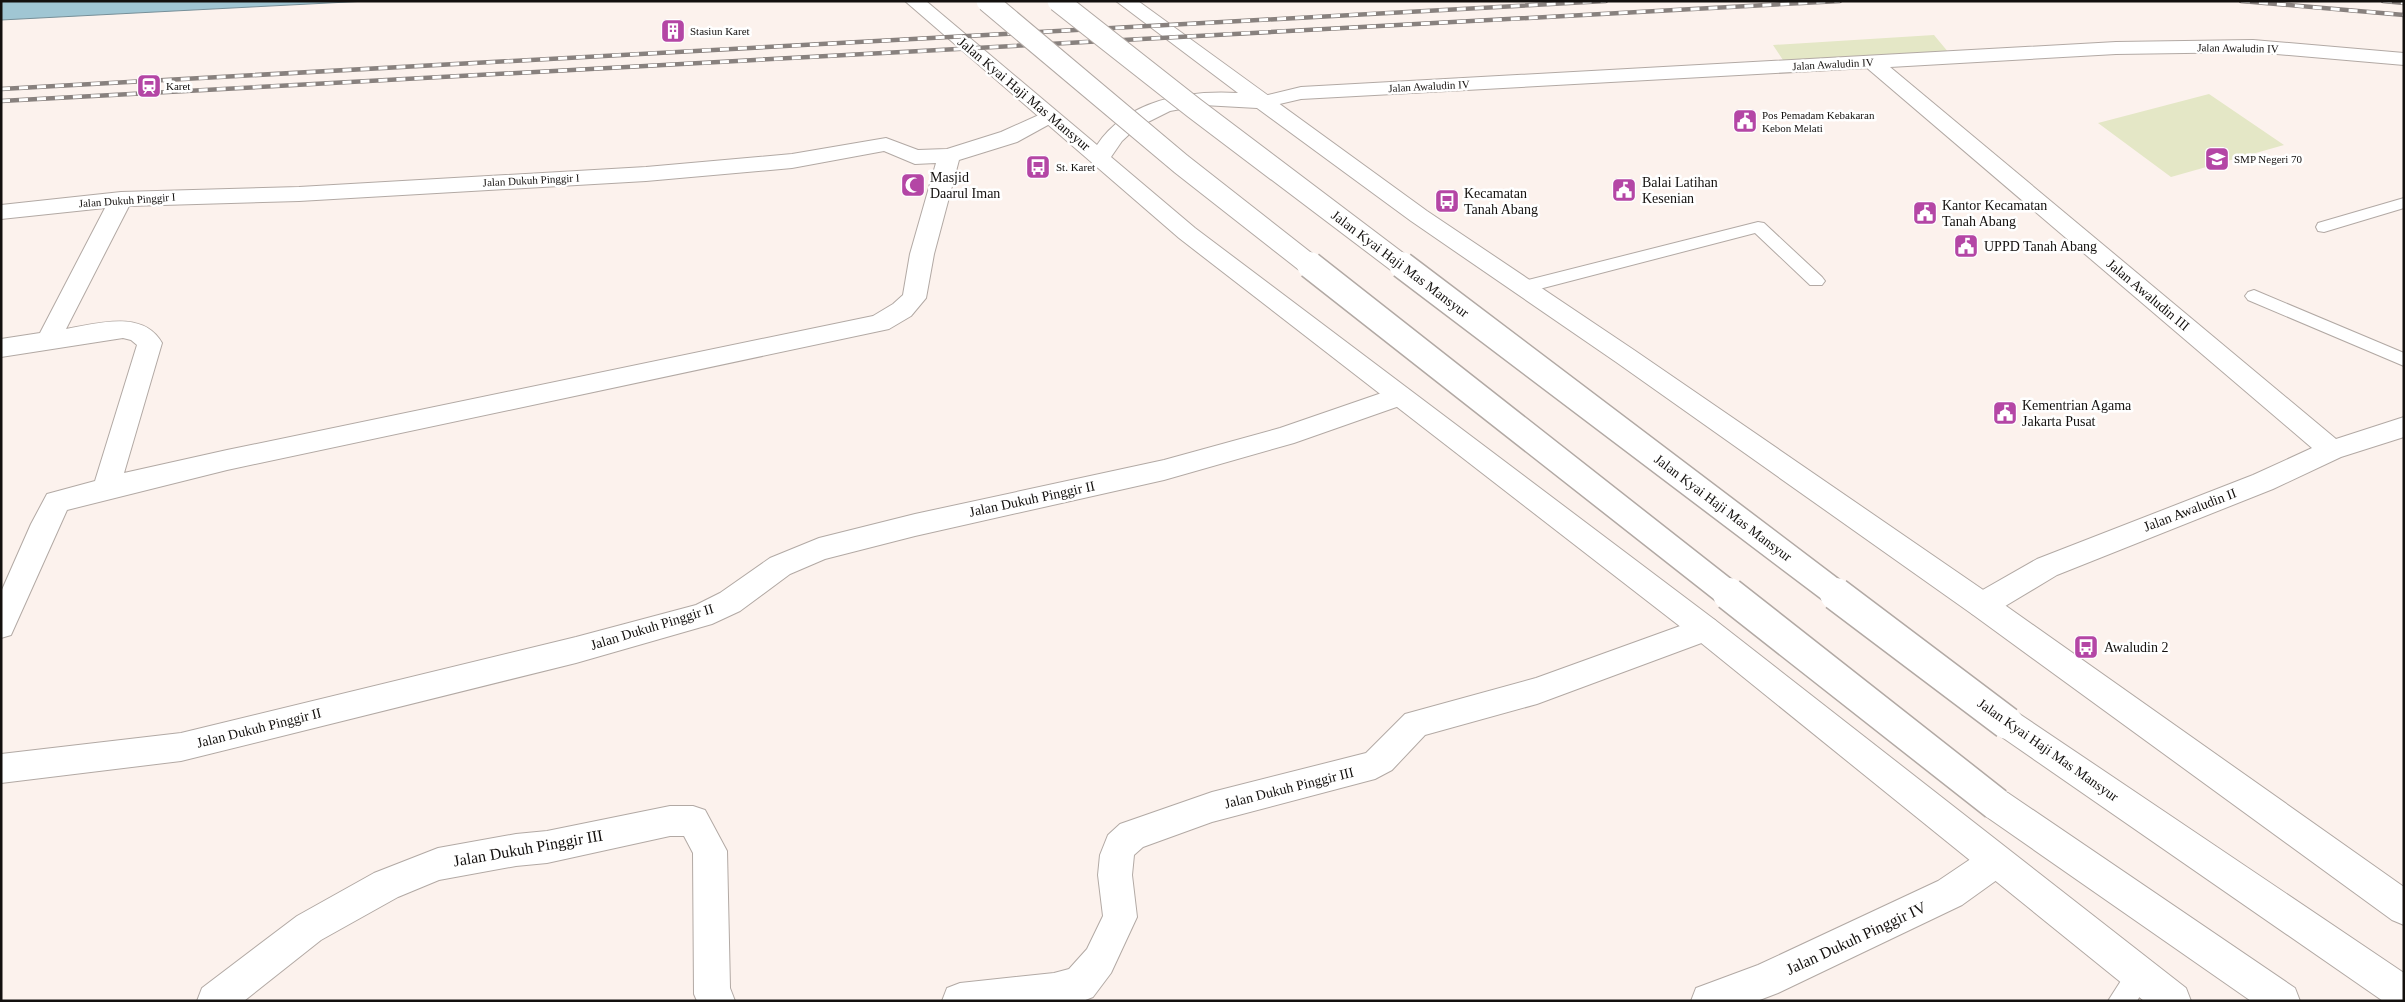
<svg xmlns="http://www.w3.org/2000/svg" width="2405" height="1002" viewBox="0 0 2405 1002" font-family="'Times New Roman',serif">
	<style>
		.green { fill: #e4e7c6 }
		.water { fill: #a0c6d3; stroke: #768f98 }
		.lines { fill: none; stroke-linecap: round; stroke-linejoin: round }
		.service-casing { stroke: #b2a9a4; stroke-width: 2 }
		.minor-casing { stroke: #b2a9a4; stroke-width: 2 }
		.primary-casing { stroke: #b2a9a4; stroke-width: 2 }
		.service { fill: #fff; fill-rule: evenodd }
		.minor { fill: #fff; fill-rule: evenodd }
		.primary { fill: #fff; fill-rule: evenodd }
		.rail-casing { stroke: #88817e; stroke-width: 4.5 }
		.rail { stroke: #fff; stroke-width: 3; stroke-dasharray: 9; stroke-linecap: butt }
		.primary-bridge-far2-casing { stroke: #b2a9a4; stroke-width: 23; stroke-linecap: butt }
		.primary-bridge-far1-casing { stroke: #b2a9a4; stroke-width: 29; stroke-linecap: butt }
		.primary-bridge-casing { stroke: #b2a9a4; stroke-width: 35; stroke-linecap: butt }
		.primary-bridge-far2 { stroke: #fff; stroke-width: 21 }
		.primary-bridge-far1 { stroke: #fff; stroke-width: 26 }
		.primary-bridge { stroke: #fff; stroke-width: 32 }
		.labels { text-anchor: middle; dominant-baseline: central; stroke-width: 5; stroke-linejoin: round; paint-order: stroke }
		.far-poi-label { font-size: 11px; fill: #13100e; stroke: #fff; text-anchor: start }
		.far-street-label { font-size: 11px; fill: #13100e; stroke: #fff }
		.street-label { font-size: 14px; fill: #13100e; stroke: #fff }
		.poi-label { font-size: 14px; fill: #13100e; stroke: #fff; text-anchor: start }
		.near-street-label { font-size: 16px; fill: #13100e; stroke: #fff }
	</style>
	<rect width="100%" height="100%" fill="#fcf2ed"/>
	<path class="green" d="M1934 35 1949 53 1785 63 1773 45Z
		M2209 94 2284 145 2171 177 2098 123Z"/>
	<path class="water" d="M1 1H367L1 20Z"/>
	<g class="lines">
		<defs>
			<path id="service" d="M2404 198V208L2324 232 2318 231 2316 227 2318 223Z
				M1758 222 1764 223 1822 277 1825 281 1822 285H1810L1755 233 1524 293 1518 291 1515 287 1518 283 1524 281Z
				M2254 290 2404 353V366L2248 300 2245 296 2248 292Z
				M2140 961 2149 965 2153 974 2137 1001H2108L2131 965Z"/>
			<path id="minor" d="M2253 40 2404 53V65L2253 52 2116 54 1890 67 2336 439 2404 417V437L2341 457 2273 489 2057 575 1992 614 1982 617 1972 614 1967 605 1972 596 2037 559 2253 475 2312 448 1867 68 1301 99 1263 108 1256 106 1253 102 1256 98 1301 87 2116 42Z
				M1050 110 1057 112 1060 116 1057 120 1017 142 959 160 934 254 926 298 911 316 889 329 227 470 67 510 11 635 1 638V592L31 524 47 494 95 481 137 345 131 340 123 338 1 357V339L40 333 105 208 1 219V205L121 192 299 187 646 167 792 154 886 138 918 150 947 149 1001 132ZM884 151 915 164 936 163 910 254 903 295 893 304 873 316 227 450 124 473 162 343C143 309 97 324 66 329L129 206 299 201 646 181 792 168Z
				M1399 387 1408 389 1412 396 1408 403 1294 443 1164 480 915 536 825 559 790 574 740 611 712 624 576 663 181 761 1 783V754L181 733 576 637 696 605 720 593 770 558 819 538 915 514 1164 460 1280 428Z
				M1705 617 1715 620 1720 629 1715 638 1537 704 1425 735 1392 770 1375 779 1212 822 1143 847 1134 855 1132 875 1137 917 1111 973 1093 997 1083 1001H942L947 988 960 983 1054 973 1069 969 1087 949 1103 916 1098 875 1100 855 1108 835 1120 824 1212 792 1366 753 1405 714 1536 678Z
				M670 806H693L705 810 727 851 730 988 735 1001H697L694 994 693 853 684 836H670L547 863 516 866 439 880 398 897 321 940 244 1001H197L202 988 297 916 374 873 438 848 516 834 547 831Z
				M1996 845 2008 850 2013 861 2008 872 1962 905 1778 993 1757 1001H1691L1696 988 1758 965 1938 881 1984 850Z"/>
			<path id="primary" d="M905 1H926L1097 145C1127 100 1186 90 1238 93L1116 1H1138L1427 211 1634 350 1992 596 2404 887V925L2392 920 1972 614 1616 362 1411 221 1257 108 1203 105 1170 111 1136 128 1122 141 1111 157 1195 228 1715 620 2186 988 2191 1001H2144L1695 638 1179 238Z
				M2007 709 2018 713 2404 973V1001H2383L1996 733 1991 723 1996 713Z
				M1996 789 2008 793 2295 988 2300 1001H2251L1984 815 1980 804 1984 793Z"/>
		</defs>
		<use href="#service" class="service-casing"/>
		<use href="#minor" class="minor-casing"/>
		<use href="#primary" class="primary-casing"/>
		<use href="#service" class="service"/>
		<use href="#minor" class="minor"/>
		<use href="#primary" class="primary"/>
		<defs>
			<path id="rail" d="M2241 1 2404 15
				M2383 1 2404 3
				M1 89 1606 1
				M1 101 1840 1"/>
		</defs>
		<use href="#rail" class="rail-casing"/>
		<use href="#rail" class="rail"/>
		<defs>
			<path id="primary-bridge-far2" d="M987 1 1181 164 1311 266
				M1058 1 1194 108 1403 266"/>
			<path id="primary-bridge-far1" d="M1310 265 1730 595
				M1402 265 1838 595"/>
			<path id="primary-bridge" d="M1729 594 1996 804
				M1836 594 2007 723"/>
		</defs>
		<use href="#primary-bridge-far2" class="primary-bridge-far2-casing"/>
		<use href="#primary-bridge-far1" class="primary-bridge-far1-casing"/>
		<use href="#primary-bridge" class="primary-bridge-casing"/>
		<use href="#primary-bridge-far2" class="primary-bridge-far2"/>
		<use href="#primary-bridge-far1" class="primary-bridge-far1"/>
		<use href="#primary-bridge" class="primary-bridge"/>
	</g>
	<defs>
		<symbol id="building-square" viewBox="-11 -11 22 22"><rect x="-9" y="-9" width="18" height="18" rx="4" fill="#b446a5" stroke="#fff"/><path d="M-4-6H4V6H1V3H-1V6H-4ZM-2.5-4.3h1.7v1.8h-1.7ZM.8-4.3h1.7v1.8H.8ZM-2.5-1h1.7V.8h-1.7ZM.8-1h1.7V.8H.8Z" fill="#fff"/></symbol>
		<symbol id="station-square" viewBox="-11 -11 22 22"><rect x="-9" y="-9" width="18" height="18" rx="4" fill="#b446a5" stroke="#fff"/><path d="M-3-6H3Q5-6 5-4V2Q5 4 3 4L4.5 6H3L1.5 4h-3L-3 6H-4.5L-3 4Q-5 4-5 2V-4Q-5-6-3-6ZM-3.5-4v3h7v-3ZM-3.5 1v1.5H-2V1ZM2 1v1.5H3.5V1Z" fill="#fff"/></symbol>
		<symbol id="civic-square" viewBox="-11 -11 22 22"><rect x="-9" y="-9" width="18" height="18" rx="4" fill="#b446a5" stroke="#fff"/><path d="M-.6-6.5H3V-4.5H.6V-3L4-1V1h2V6H-6V1h2V-1L-.6-3ZM-1.2 2.5V6h2.4V2.5Z" fill="#fff"/></symbol>
		<symbol id="school-square" viewBox="-11 -11 22 22"><rect x="-9" y="-9" width="18" height="18" rx="4" fill="#b446a5" stroke="#fff"/><path d="M0-5L7-2L0 1L-7-2ZM-4 1L0 2.5L4 1V4Q0 6-4 4Z" fill="#fff"/></symbol>
		<symbol id="bus-square" viewBox="-11 -11 22 22"><rect x="-9" y="-9" width="18" height="18" rx="4" fill="#b446a5" stroke="#fff"/><path d="M-5-6H5V4H4V6H2V4H-2V6H-4V4H-5ZM-3.5-4V0h7V-4ZM-3.5 1.2v1.5H-2V1.2ZM2 1.2v1.5H3.5V1.2Z" fill="#fff"/></symbol>
		<symbol id="mosque-square" viewBox="-11 -11 22 22"><rect x="-9" y="-9" width="18" height="18" rx="4" fill="#b446a5" stroke="#fff"/><path d="M3.5-4.9A6 6 0 1 0 3.5 4.9A5 5 0 1 1 3.5-4.9Z" fill="#fff"/></symbol>
	</defs>
	<g fill-rule="evenodd">
		<use href="#building-square" x="659" y="17" width="28" height="28"/>
		<use href="#station-square" x="135" y="72" width="28" height="28"/>
		<use href="#civic-square" x="1731" y="107" width="28" height="28"/>
		<use href="#school-square" x="2203" y="145" width="28" height="28"/>
		<use href="#bus-square" x="1024" y="153" width="28" height="28"/>
		<use href="#mosque-square" x="899" y="171" width="28" height="28"/>
		<use href="#civic-square" x="1610" y="176" width="28" height="28"/>
		<use href="#bus-square" x="1433" y="187" width="28" height="28"/>
		<use href="#civic-square" x="1911" y="199" width="28" height="28"/>
		<use href="#civic-square" x="1952" y="232" width="28" height="28"/>
		<use href="#civic-square" x="1991" y="399" width="28" height="28"/>
		<use href="#bus-square" x="2072" y="633" width="28" height="28"/>
	</g>
	<g class="labels">
		<g class="far-poi-label">
			<text x="690" y="31">Stasiun Karet</text>
			<text x="166" y="86">Karet</text>
			<text x="1762" y="115">Pos Pemadam Kebakaran<tspan x="1762" dy="13">Kebon Melati</tspan></text>
			<text x="2234" y="159">SMP Negeri 70</text>
			<text x="1056" y="167">St. Karet</text>
		</g>
		<g class="far-street-label">
			<text transform="translate(2238 48) rotate(1)">Jalan Awaludin IV</text>
			<text transform="translate(1833 64) rotate(-3)">Jalan Awaludin IV</text>
			<text transform="translate(1429 86) rotate(-3)">Jalan Awaludin IV</text>
			<text transform="translate(531 180) rotate(-3)">Jalan Dukuh Pinggir I</text>
			<text transform="translate(127 200) rotate(-4)">Jalan Dukuh Pinggir I</text>
		</g>
		<g class="street-label">
			<text transform="translate(1024 94) rotate(40)">Jalan Kyai Haji Mas Mansyur</text>
			<text transform="translate(1400 264) rotate(37)">Jalan Kyai Haji Mas Mansyur</text>
			<text transform="translate(2148 295) rotate(40)">Jalan Awaludin III</text>
			<text transform="translate(1032 499) rotate(-12)">Jalan Dukuh Pinggir II</text>
			<text transform="translate(1723 508) rotate(37)">Jalan Kyai Haji Mas Mansyur</text>
			<text transform="translate(2190 510) rotate(-21)">Jalan Awaludin II</text>
			<text transform="translate(652 627) rotate(-17)">Jalan Dukuh Pinggir II</text>
			<text transform="translate(259 728) rotate(-14)">Jalan Dukuh Pinggir II</text>
			<text transform="translate(2048 750) rotate(35)">Jalan Kyai Haji Mas Mansyur</text>
			<text transform="translate(1289 788) rotate(-14)">Jalan Dukuh Pinggir III</text>
		</g>
		<g class="poi-label">
			<text x="930" y="177">Masjid<tspan x="930" dy="16">Daarul Iman</tspan></text>
			<text x="1642" y="182">Balai Latihan<tspan x="1642" dy="16">Kesenian</tspan></text>
			<text x="1464" y="193">Kecamatan<tspan x="1464" dy="16">Tanah Abang</tspan></text>
			<text x="1942" y="205">Kantor Kecamatan<tspan x="1942" dy="16">Tanah Abang</tspan></text>
			<text x="1984" y="246">UPPD Tanah Abang</text>
			<text x="2022" y="405">Kementrian Agama<tspan x="2022" dy="16">Jakarta Pusat</tspan></text>
			<text x="2104" y="647">Awaludin 2</text>
		</g>
		<g class="near-street-label">
			<text transform="translate(528 848) rotate(-10)">Jalan Dukuh Pinggir III</text>
			<text transform="translate(1856 938) rotate(-25)">Jalan Dukuh Pinggir IV</text>
		</g>
	</g>
	<rect width="2405" height="1002" fill="none" stroke="#13100e" stroke-width="5"/>
</svg>
